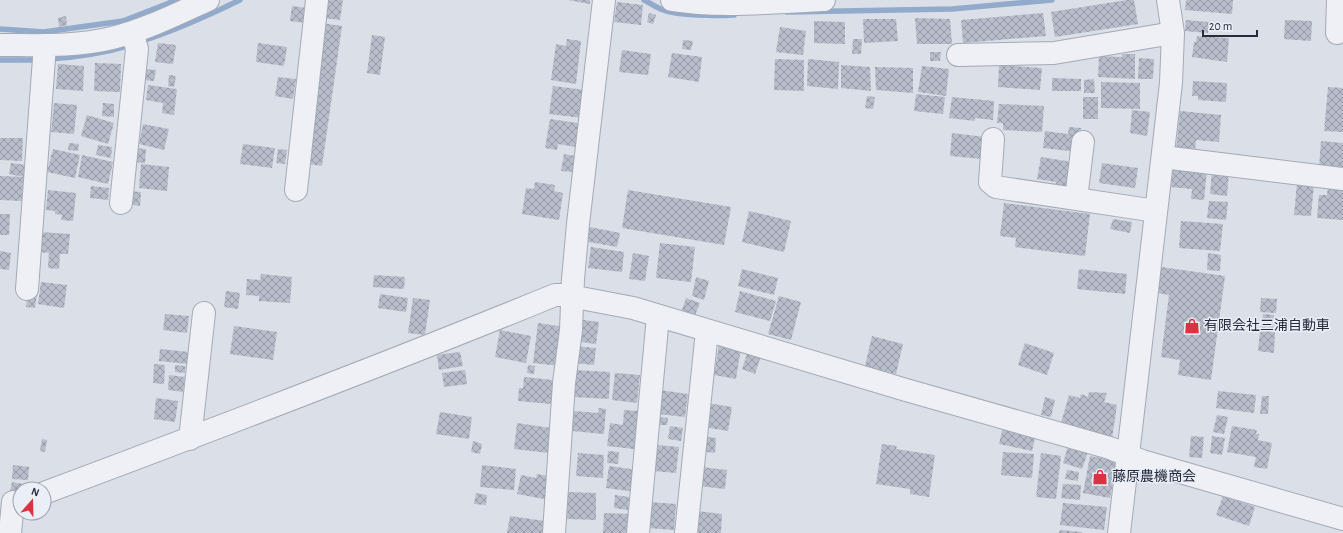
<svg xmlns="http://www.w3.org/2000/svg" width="1343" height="533" viewBox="0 0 1343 533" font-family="'Alegreya Sans','Noto Sans JP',sans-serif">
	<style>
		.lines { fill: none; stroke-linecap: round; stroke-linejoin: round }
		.stream { stroke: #92aacb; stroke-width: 5.5 }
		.building { fill: url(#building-cross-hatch) }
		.minor-casing { stroke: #a4a9b4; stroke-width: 24 }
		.minor { stroke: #eef0f5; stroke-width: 22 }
		.labels { text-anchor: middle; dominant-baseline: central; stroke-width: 3; stroke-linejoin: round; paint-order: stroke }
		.poi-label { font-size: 14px; fill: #242c3e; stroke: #eaeef5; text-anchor: start }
	</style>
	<defs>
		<pattern id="building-cross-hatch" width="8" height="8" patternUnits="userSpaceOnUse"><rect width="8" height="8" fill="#b7bdca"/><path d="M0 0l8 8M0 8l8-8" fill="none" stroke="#959aa5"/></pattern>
	</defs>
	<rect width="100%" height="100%" fill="#dbdfe7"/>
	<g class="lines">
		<path class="stream" d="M644 0C650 3 657 8 663 10 680 16 716 16 734 15
			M787 12 952 9 1052 0
			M0 29 44 32 123 21 177 0
			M139 42C174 31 207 16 240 0
			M49 59C77 57 104 53 131 45
			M0 60H40"/>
	</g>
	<path class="building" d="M326 0H343L340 20 323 18Z
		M568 0H590V4Z
		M1127 0H1134L1138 24 1055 37 1051 12Z
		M1186 0H1233L1232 14 1185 10Z
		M617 2 643 5 641 25 614 22Z
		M292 6 307 8 305 23 290 21Z
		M649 13 656 15 653 24 647 22Z
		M1043 13 1046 36 963 43 961 20Z
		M66 16 67 25 59 27 58 18Z
		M915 18 950 19 952 44H917Z
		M863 19H896L898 41 864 43Z
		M1186 20 1209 22 1208 33 1185 31Z
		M1285 20 1312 21 1311 41 1284 39Z
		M814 21 845 22V44L814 43Z
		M321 23 342 26 322 166 302 163Z
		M780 27 806 31 803 55 776 52Z
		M372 35 385 37 380 75 367 73Z
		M1197 36 1229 38 1227 62 1192 57 1194 42H1196Z
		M567 39 581 41 576 84 551 80 556 44 566 46Z
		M853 39H862L861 54H852Z
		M683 40 693 41 691 50 682 49Z
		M158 43 176 45 173 64 155 62Z
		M258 43 287 47 284 66 256 62Z
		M622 50 651 54 648 75 619 72Z
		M930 52H941L940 61H930Z
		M672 53 702 57 699 82 668 77Z
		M1122 54H1135V79L1098 77 1099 56 1122 57Z
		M1139 58 1154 59 1153 79H1138Z
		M775 59 804 60V91L774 90Z
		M808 59 839 62 838 89 807 86Z
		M95 63 121 64 120 92 94 91Z
		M58 64 84 66 83 91 56 89Z
		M841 65 870 67 871 91 841 88Z
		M999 65 1042 68 1040 90 998 87Z
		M922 66 949 69 946 96 918 92Z
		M875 67 913 68V93L876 90Z
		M144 69 156 70 154 81 142 80Z
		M169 75 176 76 174 87 168 86Z
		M278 77 296 79 293 99 275 96Z
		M1052 78 1081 79V91H1052Z
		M1094 79 1095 93H1084V80Z
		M1193 81 1227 83 1226 102 1198 100V96H1192Z
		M1101 82 1140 83V109L1101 108Z
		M148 85 177 89 174 115 162 113 163 103 146 100Z
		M553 86 586 90 582 118 549 114Z
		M1328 87 1343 88V132L1324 131Z
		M916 94 945 97 943 114 914 111Z
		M867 96 875 97 873 109 865 108Z
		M952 97 994 101 993 120 975 118V121L949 118Z
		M1083 97H1098V119H1083Z
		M54 103 77 105 74 134 51 132Z
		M103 103 114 104V117L102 116Z
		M999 104 1044 106 1042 132 1003 130V123H997Z
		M1132 110 1150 112 1147 136 1130 133Z
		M1180 111 1221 115 1219 142 1196 140 1195 153 1176 151Z
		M87 115 114 123 108 144 81 136Z
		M550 119 585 124 582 148 558 144 557 150 545 148Z
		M143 124 169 129 164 150 139 144Z
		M1069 127 1081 128 1078 152 1043 148 1045 131 1068 134Z
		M952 133 985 137 982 159 950 156Z
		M0 138H23L22 161 0 160Z
		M1321 141 1343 143V170L1319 168Z
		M69 143 79 144 78 151 68 150Z
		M243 144 275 148 272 168 240 164Z
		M98 145 112 147 111 158 96 155Z
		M134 148 146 149 145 163 133 162Z
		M53 149 80 155 75 178 47 172Z
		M278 149 287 150 285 164 276 163Z
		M564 154 575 156 573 172 561 171Z
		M82 155 113 162 108 184 78 177Z
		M1041 157 1072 162 1068 189 1055 188 1056 182 1037 179Z
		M11 163 26 165 24 177 9 174Z
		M1102 163 1138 168 1135 188 1099 183Z
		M141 164 169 167 167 191 139 188Z
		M1173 167 1207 170 1204 200 1191 199 1192 189 1171 187Z
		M1212 170 1229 172 1227 196 1210 194Z
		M0 176 23 177 22 201 0 200Z
		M535 182 555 185 554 191 563 193 559 220 522 214 526 188 534 189Z
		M1297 183 1314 184 1311 216 1294 215Z
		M91 186 109 188 108 200 90 198Z
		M1328 186 1343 188V220L1317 218 1319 195H1327Z
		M48 190 76 193 73 221 61 220 62 215 55 214V211L46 210Z
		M628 190 731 207 724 245 622 228Z
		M126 191 141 192 140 206 125 204Z
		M1209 201 1228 202 1226 220 1207 218Z
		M1004 203 1090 214 1085 256 1015 247 1016 238 1000 236Z
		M749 211 791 221 784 252 742 242Z
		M0 214H10L9 235H0Z
		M1113 219 1132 222 1130 233 1110 229Z
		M1181 221 1223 224 1220 251 1179 248Z
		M585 226 620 233 617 247 583 241Z
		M40 232 70 234 68 254H60L59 269 48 268 49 253 38 252Z
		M660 243 695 247 691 282 656 278Z
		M591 247 624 252 622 272 588 268Z
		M0 251 11 253 9 270 0 269Z
		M633 253 649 256 645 281 629 279Z
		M1208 253 1221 255 1220 271 1207 270Z
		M1161 267 1225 276 1211 380 1178 375 1180 360 1161 357 1169 295 1157 293Z
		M742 269 778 278 774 295 738 286Z
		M1079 269 1127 274 1125 294 1077 289Z
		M261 274 292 277 290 303 259 301V296L246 295 247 279 260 280Z
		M374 275 405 277 404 289 373 287Z
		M696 277 709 281 704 300 692 296Z
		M41 282 67 285 64 308 38 304Z
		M226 291 240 293 238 309 224 307Z
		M740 291 776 301 770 321 735 312Z
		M28 292 37 293 35 308 26 307Z
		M380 294 408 298 406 312 378 308Z
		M779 296 801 302 791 340 768 334Z
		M413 298 430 300 425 335 408 333Z
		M686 298 700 303 695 315 682 310Z
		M1261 298 1277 299 1276 313 1260 312Z
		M165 314 189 316 187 333 163 330Z
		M1263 314 1274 315 1273 330 1261 329Z
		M577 319 599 322 596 344 574 341Z
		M538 323 565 327 560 366 533 363Z
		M234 326 277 332 273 360 230 354Z
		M500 330 531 336 526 363 495 357Z
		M1260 330 1275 332 1274 353 1258 351Z
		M872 336 903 344 896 374 865 366Z
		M1025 343 1054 353 1047 375 1018 365Z
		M719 345 741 348 736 379 714 375Z
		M575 346 596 348 594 365 574 363Z
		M160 349 189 352 187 364 159 361Z
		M748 351 761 356 755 374 742 369Z
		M460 352 463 366 439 370 437 355Z
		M154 364 165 365 164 384 153 383Z
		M175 365 185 366V373L175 372Z
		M528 365 535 366 534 374 527 373Z
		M465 370 467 384 444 387 442 373Z
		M574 370 610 372 609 399 572 397Z
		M615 373 640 375 637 403 612 400Z
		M169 375 185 377 183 392 168 390Z
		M524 377 553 380 551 404 518 401 519 388H523Z
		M660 390 688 394 685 417 658 414Z
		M1218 391 1256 395 1254 413 1216 408Z
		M1089 392 1107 393 1104 402 1117 405 1112 438 1061 423 1069 395 1080 398 1081 394 1088 397Z
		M1262 396H1269L1268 414H1260Z
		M1045 397 1055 400 1051 417 1041 415Z
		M156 398 178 401 175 422 154 419Z
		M707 403 732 407 728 431 703 427Z
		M599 408 606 409 604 434 572 431 574 411 598 413Z
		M624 410 638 411 634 449 607 446 610 423 623 425Z
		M440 412 472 417 469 439 436 434Z
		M1217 415 1228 417 1224 434 1213 432Z
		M658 417 668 418 667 425H657Z
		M517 423 551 428 548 453 514 449Z
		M670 426 683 428 681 441 668 439Z
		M1232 426 1257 430 1256 434H1259L1258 440 1272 443 1267 469 1254 467 1256 457 1227 452Z
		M1003 427 1036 434 1032 451 999 444Z
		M701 436 716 438 715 453 699 451Z
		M1191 436 1204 437 1202 458 1189 457Z
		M1212 436 1225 438 1222 455 1210 453Z
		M42 439 47 440 45 452 40 451Z
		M473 441 482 444 480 454 471 452Z
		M882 444 897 446 896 449 935 455 929 497 910 494V489L876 484Z
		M656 445 679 447 676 473 653 471Z
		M1068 446 1088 452 1082 469 1063 463Z
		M608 451 619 452 618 464 607 463Z
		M1003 452 1034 454 1032 478 1001 475Z
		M578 453 604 455 603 478 576 476Z
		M1041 453 1061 456 1056 499 1036 497Z
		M1090 456 1117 461 1110 498 1083 493Z
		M13 465 29 467 28 480 12 479Z
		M482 465 516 469 514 490 480 487Z
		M609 466 638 470 636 492 606 488Z
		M701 467 727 470 725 489 699 486Z
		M1067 470 1079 472 1078 481 1065 479Z
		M537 474 553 477 549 500 517 494 521 475 536 478Z
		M12 482 23 484 22 489H20V494L10 492Z
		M1063 484 1081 485 1080 500 1061 498Z
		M568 492 596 493V520L567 519Z
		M476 493 487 495 486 505 474 504Z
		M615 495 629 497 628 510 614 508Z
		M1223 496 1255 507 1249 526 1216 515Z
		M649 502 676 504 674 530 648 528Z
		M1063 503 1107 507 1104 530 1060 525Z
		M697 511 722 514 721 533H695Z
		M604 513 630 514 629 533H603Z
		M510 516 545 521 543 533H507Z
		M1060 530 1082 532V533H1059Z"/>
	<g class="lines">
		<defs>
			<path id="minor" d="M672 0C722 8 773 2 824 0
				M1337 33 1338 0
				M0 45C37 45 76 47 112 38 145 30 177 14 208 0
				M958 55 1054 53 1173 33
				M993 139 990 182 996 187 1156 211
				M1163 157 1343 179
				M296 190 317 0
				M1076 199 1083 142
				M121 203 137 49 132 32
				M27 289 45 45
				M190 439 204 313
				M44 493C215 429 386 364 555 295H565L633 308 906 390 1110 448 1142 461 1343 519
				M10 533 13 502
				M554 533 564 383 571 330 573 279 578 224 604 0
				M638 533 658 316
				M686 533 707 331
				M1119 533 1171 83 1173 33 1168 0"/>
		</defs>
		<use href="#minor" class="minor-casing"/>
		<use href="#minor" class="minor"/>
	</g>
	<defs>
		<symbol id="shop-bare" viewBox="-9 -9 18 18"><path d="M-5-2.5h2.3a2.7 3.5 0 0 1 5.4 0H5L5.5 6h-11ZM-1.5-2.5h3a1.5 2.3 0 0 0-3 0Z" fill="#da3241" stroke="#eaeef5" stroke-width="2.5" paint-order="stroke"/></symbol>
	</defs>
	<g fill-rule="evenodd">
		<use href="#shop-bare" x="1181" y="315" width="22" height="22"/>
		<use href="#shop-bare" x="1089" y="466" width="22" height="22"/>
	</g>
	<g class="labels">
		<g class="poi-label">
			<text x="1204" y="326">有限会社三浦自動車</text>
			<text x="1112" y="477">藤原農機商会</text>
		</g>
	</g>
	<g transform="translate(32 501) rotate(20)"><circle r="19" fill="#eaeef5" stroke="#9ba0ac"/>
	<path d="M0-3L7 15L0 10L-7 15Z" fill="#da3241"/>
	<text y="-6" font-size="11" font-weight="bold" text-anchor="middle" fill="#242c3e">N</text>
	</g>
	<path d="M1203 30v6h54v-6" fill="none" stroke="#242c3e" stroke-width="2"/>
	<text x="1209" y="30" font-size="12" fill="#242c3e" stroke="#eaeef5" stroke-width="3" paint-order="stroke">20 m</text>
</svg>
